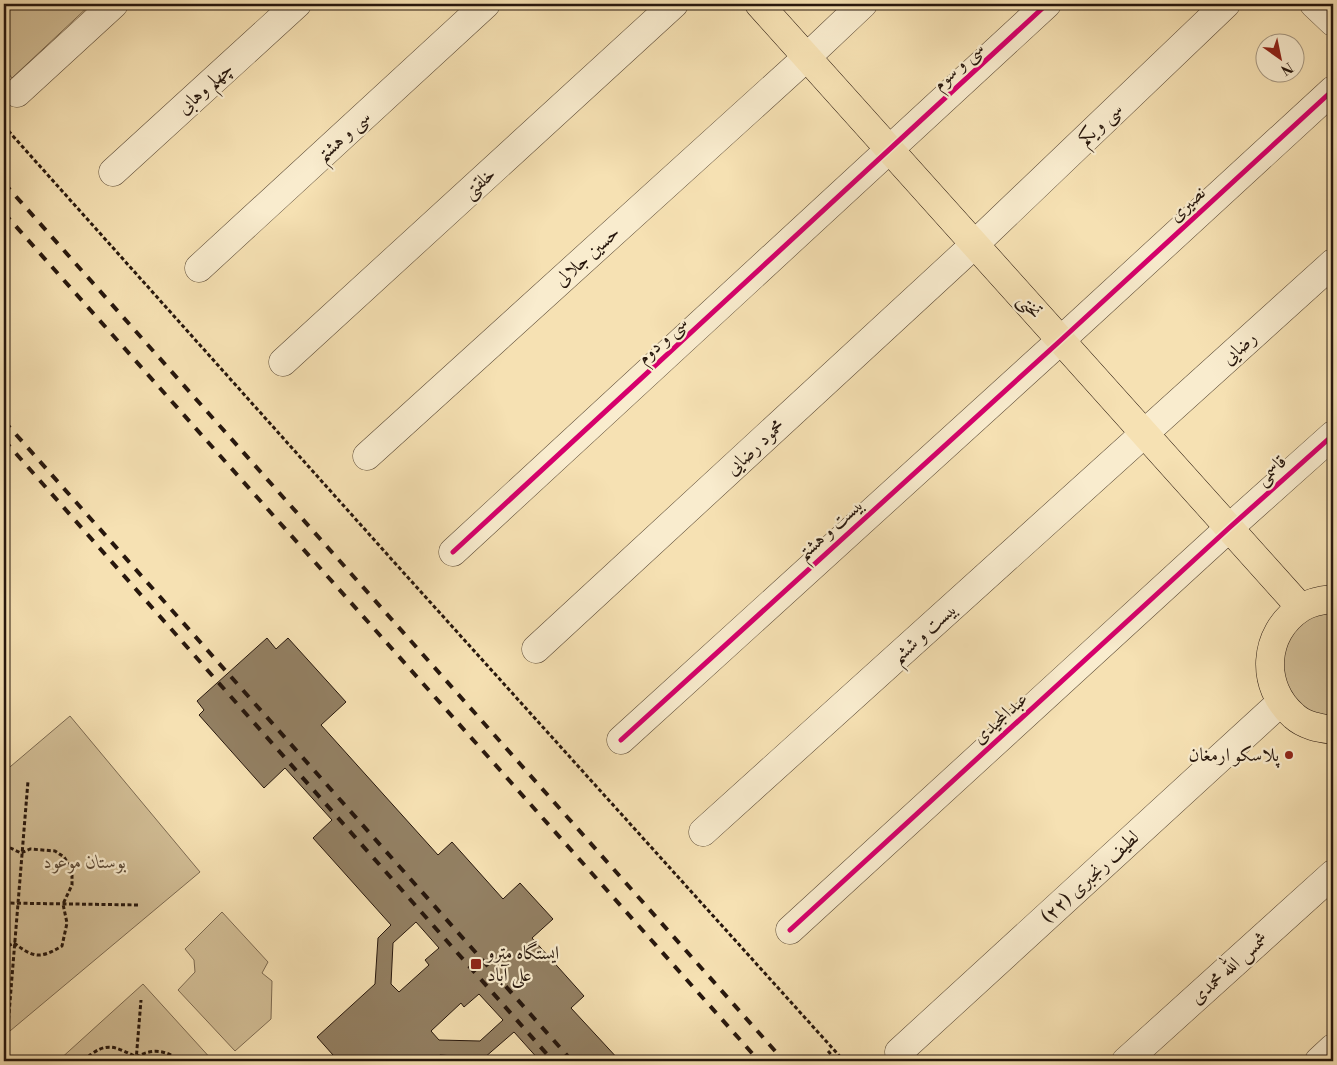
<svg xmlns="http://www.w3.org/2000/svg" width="1337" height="1065" viewBox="0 0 1337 1065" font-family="'Libre Bodoni',Amiri,serif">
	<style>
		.green { fill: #d3bf97; stroke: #7d6b52 }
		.building { fill: #938063; stroke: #27170d; fill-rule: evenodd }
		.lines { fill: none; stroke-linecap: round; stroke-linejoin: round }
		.minor-casing { stroke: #5b4a36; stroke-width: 29 }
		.major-casing { stroke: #27170d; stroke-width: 29 }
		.path { stroke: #27170d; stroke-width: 3; stroke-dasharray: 4 2.5; stroke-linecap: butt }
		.minor { stroke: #f9ecce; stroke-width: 28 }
		.major { stroke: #f6e1b3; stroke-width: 28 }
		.rail { stroke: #27170d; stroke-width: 4; stroke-dasharray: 9 9; stroke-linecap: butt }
		.cycleway-casing { stroke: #f9ecce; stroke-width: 8 }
		.cycleway { stroke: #d6006c; stroke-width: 5 }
		.poi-dot { fill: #8f2418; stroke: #f9ecce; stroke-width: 2 }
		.labels { text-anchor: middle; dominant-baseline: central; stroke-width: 4.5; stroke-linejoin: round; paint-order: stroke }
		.street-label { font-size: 19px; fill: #27170d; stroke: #f9ecce }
		.poi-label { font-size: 19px; fill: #27170d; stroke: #f9ecce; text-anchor: end }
		.park-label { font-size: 19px; font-style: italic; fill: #5b4936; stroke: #f9ecce }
	</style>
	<rect width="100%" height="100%" fill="#f6e1b3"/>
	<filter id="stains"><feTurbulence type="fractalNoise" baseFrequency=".004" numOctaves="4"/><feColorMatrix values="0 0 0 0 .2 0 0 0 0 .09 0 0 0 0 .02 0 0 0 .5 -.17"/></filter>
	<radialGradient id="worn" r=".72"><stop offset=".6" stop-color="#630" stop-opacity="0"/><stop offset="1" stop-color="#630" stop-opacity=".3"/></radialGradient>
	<path class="green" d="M4 4H91L12 78 4 68Z
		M1333 609V720L1301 709 1280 680 1282 645 1305 617Z
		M70 716 200 872 4 1036V772Z
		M222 912 268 962 262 973 272 981 271 1019 235 1051 178 990 195 972 194 960 185 949Z
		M143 984 213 1061H58Z"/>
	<path class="building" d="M267 638 276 649 288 638 346 702 321 725 438 855 452 842 503 899 520 883 553 919 532 938 584 996 571 1008 620 1061H540L514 1032 484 1058 440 1055 433 1061H325L333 1055 317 1037 375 984 378 938 391 925 313 838 332 820 285 768 264 788 199 715 204 710 197 701ZM416 922 439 948 425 960 429 965 399 992 391 984 393 943ZM479 994 503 1020 480 1041 439 1040 431 1031 461 1003 464 1007Z"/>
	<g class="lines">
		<defs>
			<path id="minor" d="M1314 4 1333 22
				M17 93 114 4
				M113 172 297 4
				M199 268 486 4
				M283 362 674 4
				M367 456 807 57 863 4
				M453 552 1047 4
				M536 649 975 244 1226 4
				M621 740 1061 340 1333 90
				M703 832 1333 263
				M790 930 1229 528 1333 435
				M899 1052 1281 702
				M1126 1061 1333 874
				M1319 1061 1333 1048"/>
			<path id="major" d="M759 4 1301 608
				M1333 599C1322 600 1310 602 1301 608 1262 633 1260 687 1294 716 1305 726 1319 728 1333 730"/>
		</defs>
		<use href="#minor" class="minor-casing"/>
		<use href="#major" class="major-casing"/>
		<path class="path" d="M4 126 394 562 844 1061
			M4 845 21 853 30 849 55 851 64 857 72 870V885L63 904 67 923 62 946C40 959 34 958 14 943L4 948
			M4 903 140 905
			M8 1026 28 781
			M828 1051 837 1061
			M84 1061C87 1057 89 1056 93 1053 110 1041 120 1050 137 1057 151 1048 167 1050 180 1061
			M136 1061 141 1000"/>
		<use href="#minor" class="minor"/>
		<use href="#major" class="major"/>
		<path class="rail" d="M4 183 784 1061
			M4 213 759 1061
			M4 421 572 1061
			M4 440 553 1061"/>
		<defs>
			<path id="cycleway" d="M453 552 1047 4
				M621 740 1061 340 1333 90
				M790 930 1229 528 1333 435"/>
		</defs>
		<use href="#cycleway" class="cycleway-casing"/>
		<use href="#cycleway" class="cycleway"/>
	</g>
	<g class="poi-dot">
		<circle cx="1289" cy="755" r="5"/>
		<rect x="470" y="958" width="12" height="12" rx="2.5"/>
	</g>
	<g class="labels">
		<g class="street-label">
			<text transform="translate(958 66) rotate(-43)">سی و سوم</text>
			<text transform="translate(205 88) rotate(-42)">چهلم وهابی</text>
			<text transform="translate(1100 124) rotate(-44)">سی و یکم</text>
			<text transform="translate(343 136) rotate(-43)">سی و هشتم</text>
			<text transform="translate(479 183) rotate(-43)">خلقتی</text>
			<text transform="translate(1187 204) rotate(-43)">نصیری</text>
			<text transform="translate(587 256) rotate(-42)">حسین جلالی</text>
			<text transform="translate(1030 306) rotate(48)">تختی</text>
			<text transform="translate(662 340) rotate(-43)">سی و دوم</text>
			<text transform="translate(1239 348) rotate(-42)">رضایی</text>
			<text transform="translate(755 447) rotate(-43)">محمود رضایی</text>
			<text transform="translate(1271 470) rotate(-42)">قاسمی</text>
			<text transform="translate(830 529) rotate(-42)">بیست و هشتم</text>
			<text transform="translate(924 633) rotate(-42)">بیست و ششم</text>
			<text transform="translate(1000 718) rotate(-42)">عبدالمجیدی</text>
			<text transform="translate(1090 877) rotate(-43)">لطیف رنجبری (۲۲)</text>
			<text transform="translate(1229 968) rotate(-42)">شمس الله محمدی</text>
		</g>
		<g class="poi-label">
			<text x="1279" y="755">پلاسکو ارمغان</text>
			<text x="487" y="953" text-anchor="start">ایستگاه مترو<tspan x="487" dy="22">علی آباد</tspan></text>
		</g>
		<g class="park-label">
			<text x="85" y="862">بوستان موعود</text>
		</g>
	</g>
	<rect width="1337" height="1065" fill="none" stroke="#f6e1b3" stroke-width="20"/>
	<rect x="5" y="5" width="1327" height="1055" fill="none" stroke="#27170d" stroke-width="2.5"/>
	<rect x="10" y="10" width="1317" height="1045" fill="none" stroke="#27170d"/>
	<g transform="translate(1280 58) rotate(147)"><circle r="24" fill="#f9ecce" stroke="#a59781"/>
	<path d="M0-4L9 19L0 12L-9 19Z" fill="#8f2418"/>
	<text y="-8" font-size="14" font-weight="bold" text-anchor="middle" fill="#27170d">N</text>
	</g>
	<rect width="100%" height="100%" filter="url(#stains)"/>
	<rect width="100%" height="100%" fill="url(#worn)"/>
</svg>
